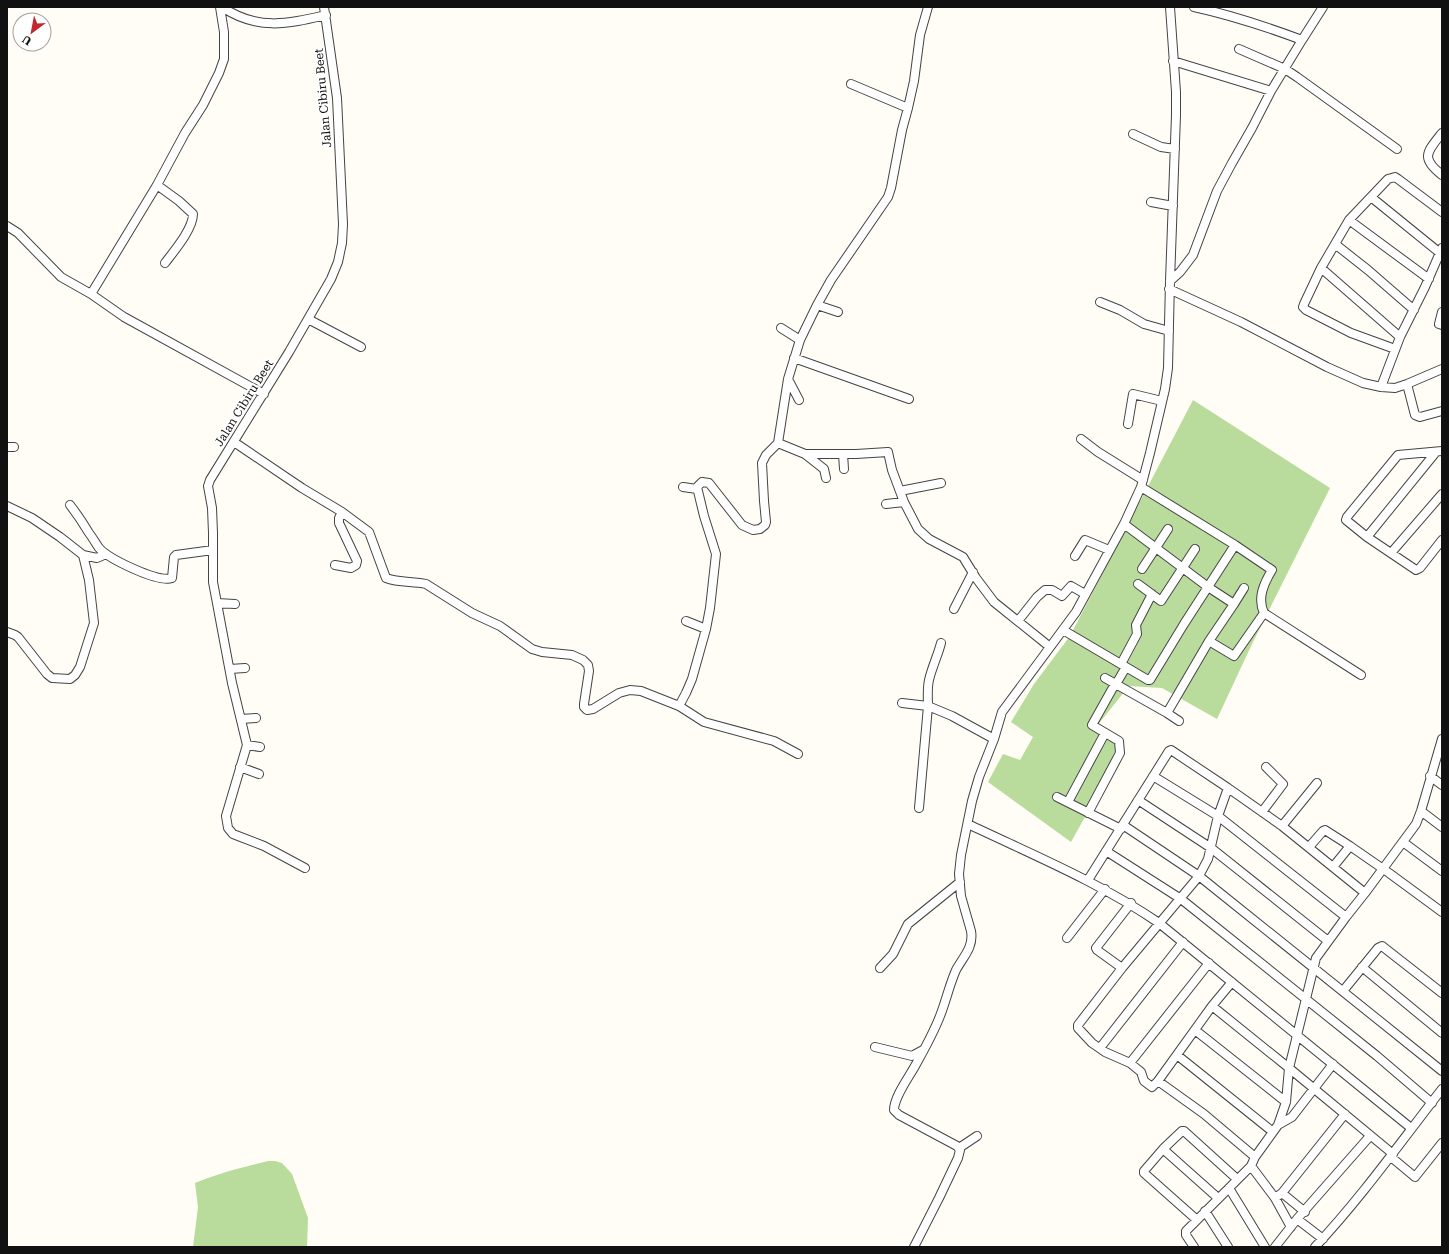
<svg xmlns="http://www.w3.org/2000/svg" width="1449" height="1254" viewBox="0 0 1449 1254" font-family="'Roboto Serif',serif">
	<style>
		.forest { fill: #b9dc9c }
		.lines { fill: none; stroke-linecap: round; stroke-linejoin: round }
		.street-casing { stroke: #444; stroke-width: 10 }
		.street { stroke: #fff; stroke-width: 8 }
		.labels { text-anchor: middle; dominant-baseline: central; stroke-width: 4; stroke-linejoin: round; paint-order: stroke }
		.street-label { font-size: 12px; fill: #111; stroke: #fff }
	</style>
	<rect width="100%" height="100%" fill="#fffdf5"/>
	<path class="forest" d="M1193 400 1330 488 1252 644 1217 719 1162 688 1129 686 1096 727 1124 747 1071 842 988 782 1003 754 1020 760 1033 737 1011 722 1034 684 1070 636Z
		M268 1161H275L282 1163 292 1174 308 1218 307 1247H193L198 1207 195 1183C219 1173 243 1167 268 1161Z"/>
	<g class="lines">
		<defs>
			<path id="street" d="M222 7C258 31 287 24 326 15
				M1194 7C1231 15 1267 27 1302 40L1323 7
				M1239 49 1285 69 1297 77 1397 149
				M1173 61 1271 91
				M851 84 908 108
				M1442 133C1427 152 1420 158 1442 175
				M1133 134 1161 147 1175 149
				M157 185 179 201 193 214C193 229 174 251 165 263
				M1371 197 1440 253
				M1151 202 1173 206
				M1349 220 1429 279
				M7 226 18 233 61 277 91 294 157 185 185 133 203 105 219 73 224 59V32L220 7
				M1335 244 1368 270 1414 310
				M1321 268 1400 337
				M1170 281 1180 272 1193 255 1217 191 1232 163 1252 128 1271 91 1302 40
				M1169 289 1241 322 1327 367 1363 383 1381 387 1395 388 1407 384 1442 369
				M91 294 124 317 264 394
				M1100 302 1120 310 1144 324 1169 331
				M817 305 838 312
				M1442 312 1439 324 1442 325
				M308 319 361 347
				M781 328 800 340
				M1395 349 1351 333 1306 310 1303 307 1304 304 1321 268 1349 220 1388 179 1395 177 1398 179 1442 212
				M794 358 909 399
				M788 379 799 400
				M1407 384 1415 415 1420 417 1442 411
				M1381 387 1400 337 1425 287 1442 248
				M1128 424 1133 394 1162 401
				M1081 439 1098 452 1143 480
				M234 442 302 488 342 512 369 532 386 578C399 583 413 581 426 584L472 613 500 626 532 649 542 652 572 655 583 660 588 665 589 671 584 704V707L587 710 593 709 619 693 630 690 641 691 679 706 704 722 774 741 798 754
				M778 443 805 454H856L888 452 892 470 904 502 918 529 929 539 963 557 976 578 994 602 1050 647
				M7 447H14
				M1442 451 1398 455 1347 517 1346 520 1367 537 1416 570 1420 568 1442 540
				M805 454 824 469 826 478
				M843 454 844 469
				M683 487 697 489
				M1141 487 1235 545 1272 570C1264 583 1257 598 1264 613L1361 675
				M900 491 941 483
				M886 504 904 502
				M70 505C77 514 83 523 89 533 93 538 96 544 99 548 109 559 158 583 172 578L174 557 176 555 213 550
				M7 506 32 518 60 537 83 555 89 580 94 623 80 667 75 675 70 679 52 678 47 674 18 637 15 635 7 632
				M1124 524 1208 587 1234 604 1244 588
				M1367 537 1436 452
				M1391 553 1442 494
				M83 555 97 558 106 554
				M1075 556 1085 540 1109 550
				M335 565 351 568 356 565 357 561 339 523V518L342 512
				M1142 569 1168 529
				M1138 584 1161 601 1195 549
				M217 603 235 604
				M954 609 973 572
				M686 621 706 629
				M1018 621 1037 597 1045 590H1052L1062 596 1071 586 1085 594
				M1063 630 1148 680H1150L1184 624 1235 545
				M1209 641 1234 656 1264 613
				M1121 664 1137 634 1136 625 1152 594
				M230 669 245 668
				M1105 678 1167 713
				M1116 684 1126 667
				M902 703 928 706 952 716 994 739
				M679 706 686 693 692 679 706 629 710 608 716 554 704 516 697 487 702 482 709 483 742 525 753 530 760 529 765 525 766 522 764 501 762 463 766 455 778 443 788 379 800 340 817 305 831 280 888 197 891 188 902 130 908 108 914 81 920 35 928 7
				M241 719 256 718
				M1179 721 1167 713 1209 641 1234 604
				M247 745 260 747
				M240 767 259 774
				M1153 776 1218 816 1346 917
				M1430 776 1442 785
				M1228 788 1218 816 1208 859 1199 876 1122 968 1078 1025V1028L1092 1043 1105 1052 1130 1063 1141 1072 1144 1081 1152 1087 1158 1081 1212 1006 1232 982
				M1057 797 1121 829
				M1138 800 1211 848 1328 941
				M1068 802 1105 733
				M919 808 928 706C928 698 927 689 929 680 932 667 938 655 941 643
				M1421 811 1442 827
				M1262 812 1283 784 1266 767
				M1088 813 1120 753 1119 741 1092 725 1115 684
				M968 824C1033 855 1099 882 1159 923L1411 1128
				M1123 825 1199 876 1442 1071
				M1282 826 1317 783
				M1403 842 1442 871
				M1309 847 1323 831 1325 830 1350 846
				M1106 851 1181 899 1377 1056 1432 1103
				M1333 867 1350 846 1389 873 1442 912
				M305 868 264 846 233 834 228 828 226 816 247 745 232 683 213 582V533L212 508 208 486 210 480 289 352 331 279 338 262 342 243 343 224 337 98 324 7
				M1088 880 1169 751 1171 750 1228 788 1282 826 1365 893
				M1067 938 1105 889
				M1362 967 1442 1033
				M880 968 893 954 908 924 960 882
				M1122 968 1097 950 1096 948 1131 903
				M1343 991 1378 948 1382 946 1442 993
				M1212 1006 1289 1068 1393 1154
				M1195 1030 1286 1102
				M875 1047 912 1056 923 1050
				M1100 1048 1183 942
				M1177 1055 1273 1132
				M1130 1063 1209 963
				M1158 1081 1204 1114 1255 1157
				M1278 1125 1292 1117 1333 1064
				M959 1148 977 1136
				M1163 1149 1218 1198
				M1391 1157 1415 1177 1442 1143
				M1251 1166 1275 1198 1282 1193 1305 1212
				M1229 1188 1265 1247
				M1282 1193 1345 1114
				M1275 1198 1291 1227
				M1205 1211 1228 1247
				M1297 1219 1370 1136
				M1197 1220 1144 1173V1171L1163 1149 1182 1131H1184L1237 1179
				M914 1247 939 1198 958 1158 960 1150 957 1146 899 1115 894 1110C894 1097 909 1077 915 1066 924 1050 933 1034 940 1016 946 1001 949 986 956 970 963 957 974 947 971 931L961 896 959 874 961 855 972 801 979 777 994 739 1002 712 1076 612 1124 524 1141 487 1150 453 1165 389 1168 368 1170 281 1176 115V92L1170 7
				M1194 1247 1186 1235V1231L1251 1166 1255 1157 1278 1125 1286 1102 1289 1068 1316 958 1346 917 1365 893 1416 824 1421 811 1442 739
				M1275 1247 1297 1219 1323 1239
				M1315 1247C1361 1198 1400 1143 1442 1089"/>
		</defs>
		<use href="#street" class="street-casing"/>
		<use href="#street" class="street"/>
	</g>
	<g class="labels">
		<g class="street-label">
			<text transform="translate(323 98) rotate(-95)">Jalan Cibiru Beet</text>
			<text transform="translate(244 403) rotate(-58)">Jalan Cibiru Beet</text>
		</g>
	</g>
	<rect width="1449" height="1254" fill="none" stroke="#111111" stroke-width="16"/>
	<g transform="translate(32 32) rotate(212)"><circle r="19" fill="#ffffff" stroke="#a0a0a0"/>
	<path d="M0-3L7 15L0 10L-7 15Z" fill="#c4262e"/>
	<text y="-6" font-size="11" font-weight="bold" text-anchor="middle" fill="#111111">U</text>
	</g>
</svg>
